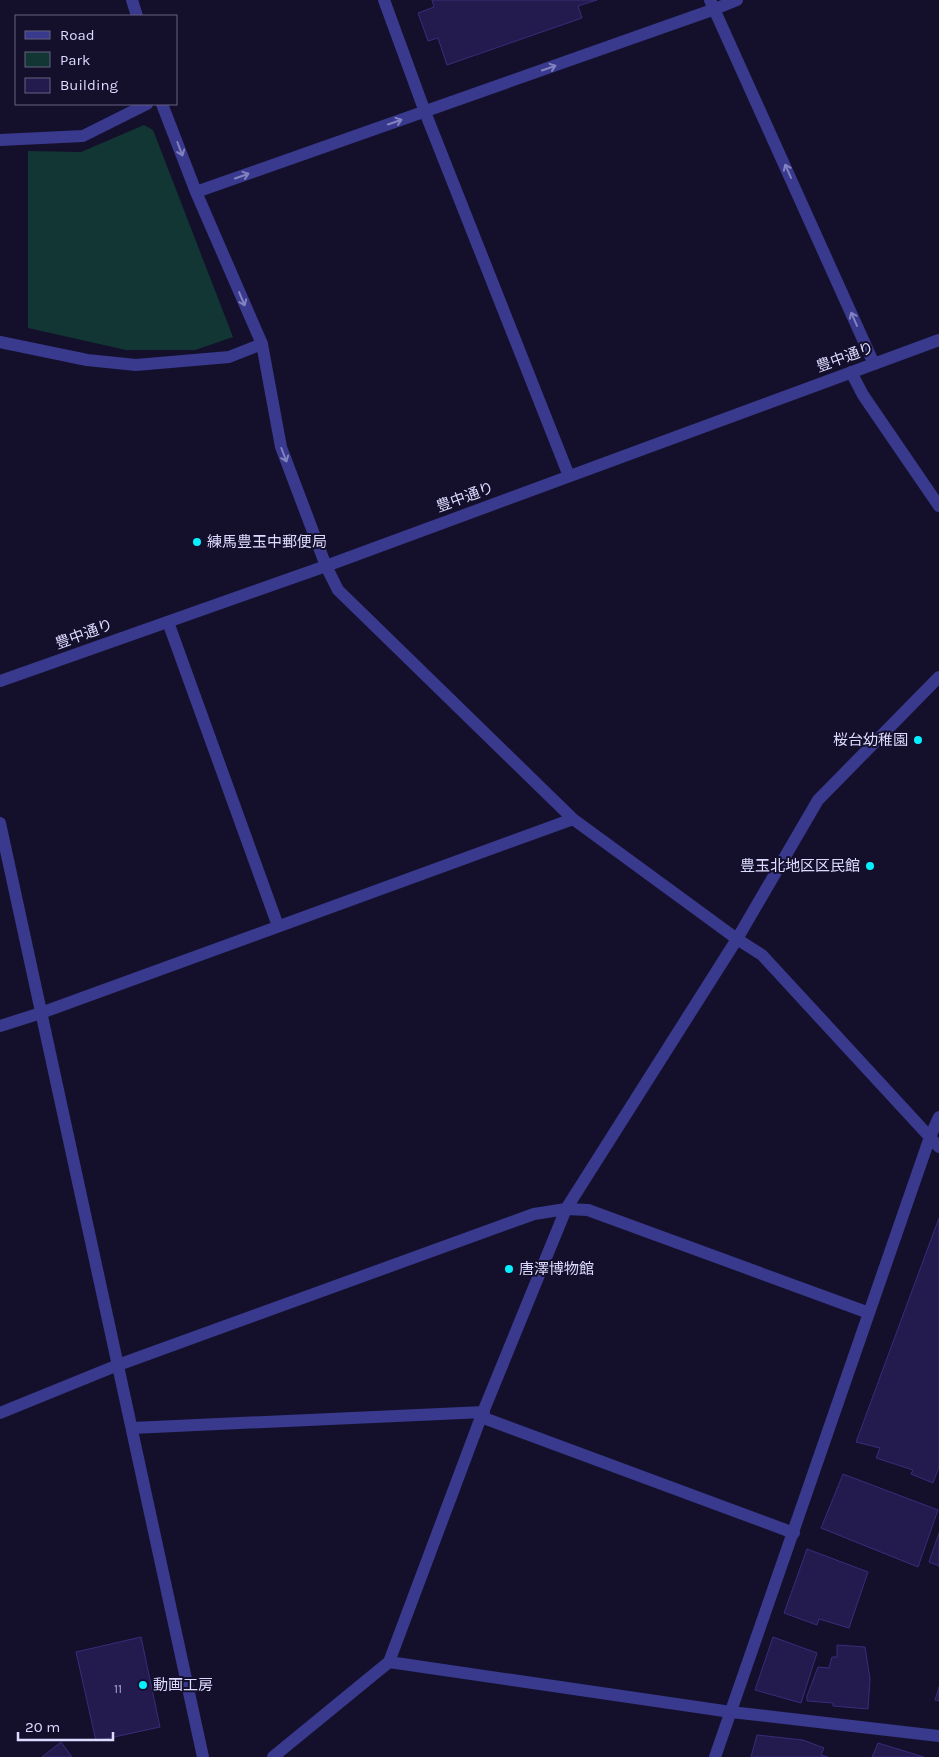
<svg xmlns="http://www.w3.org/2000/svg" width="939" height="1757" viewBox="0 0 939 1757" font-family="Karla,'Noto Sans JP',sans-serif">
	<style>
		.green { fill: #123633 }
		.building { fill: #231b4e; stroke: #382c7b }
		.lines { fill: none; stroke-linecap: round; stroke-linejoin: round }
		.service { stroke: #39398d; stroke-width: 12 }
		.minor { stroke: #39398d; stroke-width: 12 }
		.tertiary { stroke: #39398d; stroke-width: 12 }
		.oneway { stroke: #8382c0 }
		.poi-dot { fill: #07f0ff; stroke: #14102c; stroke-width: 2 }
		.labels { text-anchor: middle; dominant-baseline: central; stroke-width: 4; stroke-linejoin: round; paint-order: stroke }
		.number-label { font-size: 12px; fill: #aeabd3 }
		.street-label { font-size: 15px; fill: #dddbff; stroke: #14102c }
		.poi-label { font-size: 15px; fill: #dddbff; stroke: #14102c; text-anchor: start }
	</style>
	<rect width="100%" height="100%" fill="#14102c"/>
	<path class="green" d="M144 125 153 130 233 337 195 350H126L28 328V151L81 152Z"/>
	<path class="building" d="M432 0H597L578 6 582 18 447 65 438 38 428 41 418 13 434 7Z
		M939 1218V1467L933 1483 911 1474 913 1470 876 1458 880 1448 856 1442Z
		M843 1474 938 1510 918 1567 821 1528Z
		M939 1533V1566L929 1562Z
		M807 1549 868 1572 849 1628 819 1619 817 1625 784 1613Z
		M141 1637 160 1727 96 1741 76 1652Z
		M773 1637 817 1653 801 1703 755 1690Z
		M837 1645 865 1647 870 1679 868 1709 833 1706V1703L807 1701V1696L818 1667 829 1668 832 1657H837Z
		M939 1687V1701L935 1700Z
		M757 1735 803 1740 824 1748 821 1755 828 1757H751Z
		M61 1742 72 1757H42Z
		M878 1743 924 1757H872Z"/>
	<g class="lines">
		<path class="service" d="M168 622 278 926
			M481 1417 794 1533
			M132 1428 484 1412"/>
		<path class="minor" d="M132 0 137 16
			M384 0 425 112 569 476
			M710 0 874 364
			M162 104 196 192 262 344 281 447 326 566 338 590 573 819 737 939 762 955 939 1147
			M0 140 83 136 147 104
			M196 192 715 9 737 0
			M0 342 87 360 136 365 229 357 262 344
			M851 372 863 395 939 506
			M0 1026 41 1013 573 819
			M0 1413 118 1365 534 1214 566 1209 588 1210 869 1313
			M389 1662 731 1712 939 1736
			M273 1757 389 1662 481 1417 566 1209 737 939 818 800 939 677
			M715 1757 930 1137 939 1117"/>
		<path class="tertiary" d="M0 681 326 566 939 340
			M0 823 203 1757"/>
	</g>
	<defs><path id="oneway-shaft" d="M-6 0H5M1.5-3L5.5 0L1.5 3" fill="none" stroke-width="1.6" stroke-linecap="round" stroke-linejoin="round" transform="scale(1.25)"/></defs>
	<g class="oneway">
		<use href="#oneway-shaft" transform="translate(549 68) rotate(-19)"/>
		<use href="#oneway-shaft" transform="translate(395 122) rotate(-19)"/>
		<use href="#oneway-shaft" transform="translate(180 149) rotate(69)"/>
		<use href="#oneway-shaft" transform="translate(788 171) rotate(-114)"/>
		<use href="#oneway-shaft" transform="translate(242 176) rotate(-19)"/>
		<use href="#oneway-shaft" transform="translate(242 299) rotate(67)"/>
		<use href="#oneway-shaft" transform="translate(854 319) rotate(-114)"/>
		<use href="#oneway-shaft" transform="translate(284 455) rotate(69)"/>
	</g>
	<g class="poi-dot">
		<circle cx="197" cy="542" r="5"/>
		<circle cx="918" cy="740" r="5"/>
		<circle cx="870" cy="866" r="5"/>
		<circle cx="509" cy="1269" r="5"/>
		<circle cx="143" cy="1685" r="5"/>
	</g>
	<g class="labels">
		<g class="number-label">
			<text x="118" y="1689">11</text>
		</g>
		<g class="street-label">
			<text transform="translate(845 357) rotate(-20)">豊中通り</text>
			<text transform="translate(465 497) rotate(-20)">豊中通り</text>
			<text transform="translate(84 634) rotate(-20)">豊中通り</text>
		</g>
		<g class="poi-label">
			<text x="207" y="542">練馬豊玉中郵便局</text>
			<text x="908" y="740" text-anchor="end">桜台幼稚園</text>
			<text x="860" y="866" text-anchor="end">豊玉北地区区民館</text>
			<text x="519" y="1269">唐澤博物館</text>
			<text x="153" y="1685">動画工房</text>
		</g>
	</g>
	<rect x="15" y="15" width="162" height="90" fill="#14102c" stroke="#646180"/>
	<rect x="25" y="31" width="25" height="8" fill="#39398d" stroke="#646180"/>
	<text x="60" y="40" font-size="15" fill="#dddbff">Road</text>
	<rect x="25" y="52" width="25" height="15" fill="#123633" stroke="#646180"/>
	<text x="60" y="65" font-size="15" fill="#dddbff">Park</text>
	<rect x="25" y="78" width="25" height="15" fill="#231b4e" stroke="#646180"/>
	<text x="60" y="90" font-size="15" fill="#dddbff">Building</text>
	<path d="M18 1732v8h95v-8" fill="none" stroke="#dddbff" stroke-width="2.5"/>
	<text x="25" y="1732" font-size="15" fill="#dddbff" stroke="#14102c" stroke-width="4" paint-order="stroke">20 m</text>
</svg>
